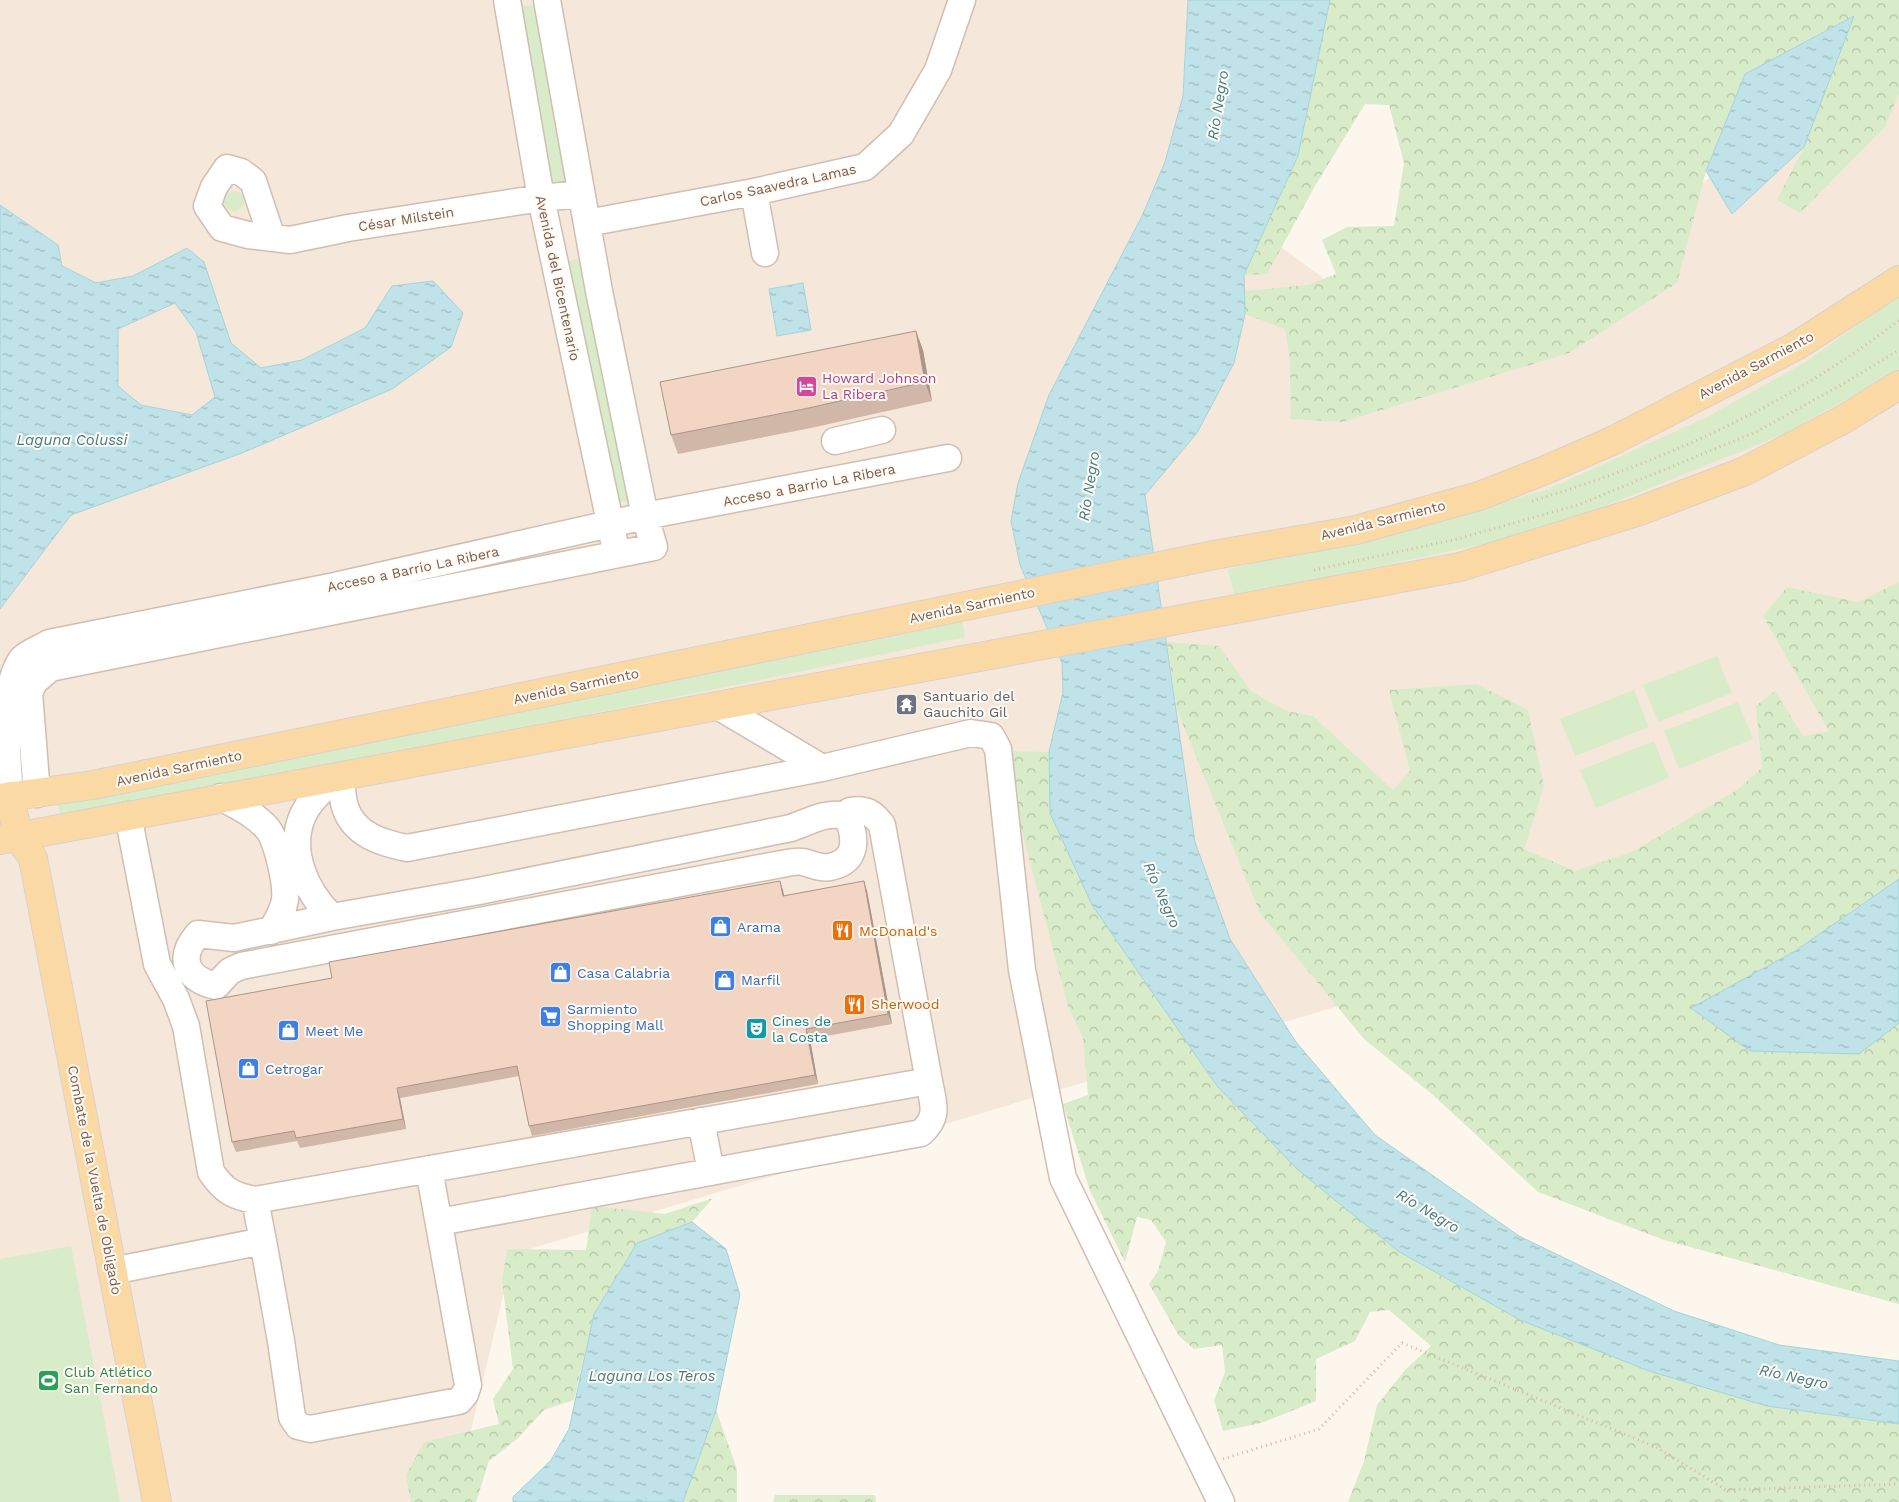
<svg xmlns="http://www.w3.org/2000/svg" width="1899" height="1502" viewBox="0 0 1899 1502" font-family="'Work Sans',sans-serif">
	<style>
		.residential { fill: #f5e8da }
		.forest { fill: url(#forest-crowns) }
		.green { fill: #d8ecc9 }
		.water { fill: url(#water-ripples); stroke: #a5d3da; fill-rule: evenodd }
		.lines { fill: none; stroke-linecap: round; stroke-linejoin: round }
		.minor-casing { stroke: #d1beb0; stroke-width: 29 }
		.major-casing { stroke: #dad1cd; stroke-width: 30 }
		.path { stroke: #d9b8a5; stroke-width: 3; stroke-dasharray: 1 4; stroke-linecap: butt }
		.minor { stroke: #fff; stroke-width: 26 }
		.major { stroke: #fbd9a5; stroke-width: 28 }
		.wall { fill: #d1b7a8 }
		.shaded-wall { fill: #aa9588 }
		.building { fill: #f3d5c3; stroke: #aa9588 }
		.labels { text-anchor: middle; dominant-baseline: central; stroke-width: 4; stroke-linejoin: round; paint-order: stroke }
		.street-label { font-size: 14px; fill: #7a5c4d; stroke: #fffaf3 }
		.hotel-label { font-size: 14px; fill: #b23c85; stroke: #fffaf3; text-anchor: start }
		.worship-label { font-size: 14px; fill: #5b616d; stroke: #fffaf3; text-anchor: start }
		.shop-label { font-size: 14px; fill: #366cbe; stroke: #fffaf3; text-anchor: start }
		.food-label { font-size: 14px; fill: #c56008; stroke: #fffaf3; text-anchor: start }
		.culture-label { font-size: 14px; fill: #0d838f; stroke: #fffaf3; text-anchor: start }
		.leisure-label { font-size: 14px; fill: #27864d; stroke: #fffaf3; text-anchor: start }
		.water-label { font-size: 15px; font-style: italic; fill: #437c86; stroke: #fffaf3 }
	</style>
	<defs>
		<pattern id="forest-crowns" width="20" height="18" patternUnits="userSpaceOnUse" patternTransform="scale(1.25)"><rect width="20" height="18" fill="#d8ecc9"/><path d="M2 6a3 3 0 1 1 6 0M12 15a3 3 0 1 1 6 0" fill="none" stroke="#b4c2a5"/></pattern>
		<pattern id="water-ripples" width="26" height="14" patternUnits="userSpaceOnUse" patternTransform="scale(1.25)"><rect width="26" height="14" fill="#bfe3e8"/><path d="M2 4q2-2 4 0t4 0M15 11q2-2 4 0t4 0" fill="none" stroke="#a0bbbe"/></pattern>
	</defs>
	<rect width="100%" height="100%" fill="#fdf6ec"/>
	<path class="residential" d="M0 0H1188L1183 96 1165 162 1341 291 1443 370 1899 41V654L1671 906 513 1254 454 1502H0Z"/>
	<path class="forest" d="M1330 0H1899V94L1885 127 1800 213 1777 200 1804 147 1853 17 1745 74 1706 171 1677 283 1569 353 1342 422 1291 419 1290 361 1285 329 1245 314 1244 291 1308 285 1336 274 1322 240 1347 227 1394 226 1404 163 1389 105 1365 104 1315 186 1267 274 1244 275 1298 156Z
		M1899 582V1304L1664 1240 1538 1192 1433 1095 1364 1039 1260 913 1177 710 1167 642 1219 646 1251 691 1286 711 1313 716 1393 790 1410 771 1389 690 1477 684 1528 710 1544 786 1524 849 1575 871 1632 852 1737 790 1762 768 1756 706 1775 691 1803 736 1829 731 1763 616 1787 587 1858 602Z
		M1009 751 1049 752 1050 813 1217 1086 1767 1406 1899 1424V1502H1348L1364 1461 1377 1405 1406 1369 1431 1346 1389 1310 1370 1312 1355 1341 1316 1359V1401L1261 1423 1223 1431 1214 1400 1225 1372 1222 1345 1194 1349 1179 1336 1149 1284 1158 1271 1166 1242 1151 1220 1137 1217 1125 1262 1090 1191 1063 1104 1088 1095 1083 1038 1068 1006 1018 817Z
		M713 1198 692 1222 637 1243 594 1314 574 1400 544 1410 517 1439 489 1461 476 1502H411L406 1475 424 1442 499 1424 493 1399 513 1369 502 1281 507 1249 586 1250 592 1206 665 1214Z
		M716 1410 737 1469V1502H683Z
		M775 1495H875L876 1502H773Z"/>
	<path class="green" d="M539 3 567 182 550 186 521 7Z
		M224 201a10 10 0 1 1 20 0a10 10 0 1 1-20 0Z
		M581 258 630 500 614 503 566 262Z
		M1899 295V370L1784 434 1593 511 1488 543 1235 597 1228 569 1415 526 1546 490 1705 418 1804 363Z
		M961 618 965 637 726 687 61 819 57 800Z
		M1717 656 1732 693 1658 722 1643 685Z
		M1634 690 1649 727 1575 756 1560 719Z
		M1738 702 1753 739 1679 769 1664 731Z
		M1654 741 1669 778 1596 808 1580 770Z
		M71 1246 120 1502H0V1259Z"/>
	<path class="water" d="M1188 0H1330L1298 156 1244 275 1245 314 1234 363 1197 433 1145 495 1195 842 1230 939 1296 1042 1375 1135 1519 1236 1674 1311 1779 1345 1899 1361V1424L1767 1406 1649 1371 1520 1320 1398 1251 1298 1170 1217 1086 1092 905 1050 813 1049 752 1063 692 1062 663 1020 565 1011 521 1018 483 1049 395 1142 216 1165 162 1183 96Z
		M1854 16 1804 147 1732 214 1706 171 1745 74Z
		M0 205 58 245 62 266 96 283 133 276 187 248 204 262 231 343 261 368 302 360 365 328 392 286 433 281 463 313 451 347 392 389 242 453 71 515 0 609ZM175 303 196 332 215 397 192 415 141 405 118 386V329Z
		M803 283 811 330 777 336 769 289Z
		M1899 879V1023L1859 1054 1750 1051 1691 1008 1795 951Z
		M692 1222 726 1249 740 1295 716 1410 683 1502H513V1497L551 1460 569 1429 594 1314 637 1243Z"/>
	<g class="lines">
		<defs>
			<path id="minor" d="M507 0 541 198 614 541
				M754 192 765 253
				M587 223 754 192 865 167 901 134 938 70 962 0
				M272 238 253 181 241 172 227 168 214 187 207 206 222 228 248 235 290 240 348 228 541 198 581 194
				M835 441 882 430
				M718 706 822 768 971 733 991 736 998 749 1022 970 1063 1178 1221 1502
				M341 776C342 786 342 798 345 807 354 835 382 843 407 848L822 768
				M336 777C324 788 310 800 303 815 287 851 306 892 332 917L479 891 791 828C811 821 826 811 847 816
				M37 794 29 693 34 682 50 668 654 547 645 516 599 291 547 0
				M10 796C7 755 0 690 22 659 29 652 41 648 49 643L335 586 645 516 948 458
				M221 797C237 806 253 813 266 827 277 838 287 884 285 900 283 912 277 921 271 931
				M128 815 157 964 176 999 186 1026 211 1172C224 1191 233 1196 255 1200
				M332 917 234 938 198 934C177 958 186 979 216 986L230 971 241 966 787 863C792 862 798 861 803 862 812 864 821 869 830 867 859 861 856 837 847 816
				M701 1121 711 1172
				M439 1222 921 1133C940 1116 933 1104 929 1081
				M263 1241 281 1341 292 1417 298 1426 310 1429 459 1401 465 1394 468 1385 429 1169
				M112 1271 263 1241 255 1200 929 1081 882 825C873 813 866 808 850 811L847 816"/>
			<path id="major" d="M10 796 18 837 33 858 157 1502
				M0 798 93 785 1214 555 1356 530 1479 496 1543 471 1612 441 1796 346 1899 280
				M0 840 1460 567 1637 512 1745 471 1844 419 1899 385"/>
		</defs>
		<use href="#minor" class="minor-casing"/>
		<use href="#major" class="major-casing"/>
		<path class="path" d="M1532 501C1663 462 1792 404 1899 320
			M1314 570 1457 539 1578 505 1756 432 1843 384 1899 350
			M1223 1459 1319 1429 1402 1343 1656 1447 1726 1490 1899 1484"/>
		<use href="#minor" class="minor"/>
		<use href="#major" class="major"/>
	</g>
	<path class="wall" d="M923 350 932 401 811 428 678 454 671 435Z
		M780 881 784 896 864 881 867 891 892 1024 810 1039 818 1084 532 1136 529 1126 519 1076 400 1098 406 1129 300 1148 297 1141 236 1152 232 1142 332 978Z"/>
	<path class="shaded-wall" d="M916 331 923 350 932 401 925 382Z
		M780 881 783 890 786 906 783 896Z
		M864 881 867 891 892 1024 888 1014Z
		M806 1029 810 1039 818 1084 815 1075Z
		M397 1088 400 1098 406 1129 403 1119Z"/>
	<path class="building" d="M916 331 925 382 804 409 671 435 660 382Z
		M780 881 783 896 864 881 888 1014 806 1029 815 1075 529 1126 517 1066 397 1088 403 1119 296 1138 294 1131 232 1142 206 1001 332 978 329 962Z"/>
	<defs>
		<symbol id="hotel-square" viewBox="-11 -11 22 22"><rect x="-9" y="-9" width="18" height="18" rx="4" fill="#d1479c" stroke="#fffaf3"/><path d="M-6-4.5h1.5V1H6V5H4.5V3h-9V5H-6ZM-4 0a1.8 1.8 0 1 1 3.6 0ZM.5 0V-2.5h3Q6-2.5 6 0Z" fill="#fff"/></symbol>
		<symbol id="temple-square" viewBox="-11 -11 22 22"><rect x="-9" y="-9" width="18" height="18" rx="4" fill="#6b7280" stroke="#fffaf3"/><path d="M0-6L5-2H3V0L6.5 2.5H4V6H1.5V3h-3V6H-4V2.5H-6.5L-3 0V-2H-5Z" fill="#fff"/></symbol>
		<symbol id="shop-square" viewBox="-11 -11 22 22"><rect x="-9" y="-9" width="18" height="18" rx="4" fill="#3f7fe0" stroke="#fffaf3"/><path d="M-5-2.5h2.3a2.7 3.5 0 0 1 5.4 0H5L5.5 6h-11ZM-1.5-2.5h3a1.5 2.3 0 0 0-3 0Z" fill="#fff"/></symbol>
		<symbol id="restaurant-square" viewBox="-11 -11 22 22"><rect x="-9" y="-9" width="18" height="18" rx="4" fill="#e8710a" stroke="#fffaf3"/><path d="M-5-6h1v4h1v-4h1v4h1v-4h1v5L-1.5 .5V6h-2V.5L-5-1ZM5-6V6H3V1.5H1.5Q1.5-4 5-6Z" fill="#fff"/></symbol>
		<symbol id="supermarket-square" viewBox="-11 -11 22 22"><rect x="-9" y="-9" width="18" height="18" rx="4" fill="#3f7fe0" stroke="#fffaf3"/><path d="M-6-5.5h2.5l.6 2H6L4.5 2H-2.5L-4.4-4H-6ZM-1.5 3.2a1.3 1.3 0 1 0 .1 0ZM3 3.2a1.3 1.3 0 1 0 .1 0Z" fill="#fff"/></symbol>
		<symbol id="theatre-square" viewBox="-11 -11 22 22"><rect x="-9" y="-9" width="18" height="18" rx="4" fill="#0f9aa8" stroke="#fffaf3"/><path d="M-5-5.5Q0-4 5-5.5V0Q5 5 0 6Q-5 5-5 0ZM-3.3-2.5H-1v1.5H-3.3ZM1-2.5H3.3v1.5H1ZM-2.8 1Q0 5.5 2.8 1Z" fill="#fff"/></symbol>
		<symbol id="stadium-square" viewBox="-11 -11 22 22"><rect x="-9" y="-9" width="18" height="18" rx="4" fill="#2e9e5b" stroke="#fffaf3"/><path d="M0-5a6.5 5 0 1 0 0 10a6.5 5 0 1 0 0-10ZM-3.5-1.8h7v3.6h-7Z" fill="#fff"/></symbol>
	</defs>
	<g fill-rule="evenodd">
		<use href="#hotel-square" x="794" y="374" width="25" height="25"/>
		<use href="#temple-square" x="894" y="692" width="25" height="25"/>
		<use href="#shop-square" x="708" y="914" width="25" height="25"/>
		<use href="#restaurant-square" x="830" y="918" width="25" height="25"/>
		<use href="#shop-square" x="548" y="960" width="25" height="25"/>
		<use href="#shop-square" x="712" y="968" width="25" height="25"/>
		<use href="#restaurant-square" x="842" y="992" width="25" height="25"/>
		<use href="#supermarket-square" x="538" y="1004" width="25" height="25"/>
		<use href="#theatre-square" x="744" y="1016" width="25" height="25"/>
		<use href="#shop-square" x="276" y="1018" width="25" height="25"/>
		<use href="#shop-square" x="236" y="1056" width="25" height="25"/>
		<use href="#stadium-square" x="36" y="1368" width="25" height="25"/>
	</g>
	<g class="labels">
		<g class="street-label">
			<text transform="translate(778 185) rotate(-12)">Carlos Saavedra Lamas</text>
			<text transform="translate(406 219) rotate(-9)">César Milstein</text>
			<text transform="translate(558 278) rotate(78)">Avenida del Bicentenario</text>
			<text transform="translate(1756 365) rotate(-28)">Avenida Sarmiento</text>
			<text transform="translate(809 485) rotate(-11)">Acceso a Barrio La Ribera</text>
			<text transform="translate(1383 520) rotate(-14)">Avenida Sarmiento</text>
			<text transform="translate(413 569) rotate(-12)">Acceso a Barrio La Ribera</text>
			<text transform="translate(972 605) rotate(-12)">Avenida Sarmiento</text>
			<text transform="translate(576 686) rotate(-12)">Avenida Sarmiento</text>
			<text transform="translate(179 768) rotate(-12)">Avenida Sarmiento</text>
			<text transform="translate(95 1180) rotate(79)">Combate de la Vuelta de Obligado</text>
		</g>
		<g class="hotel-label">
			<text x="822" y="378">Howard Johnson<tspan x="822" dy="16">La Ribera</tspan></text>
		</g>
		<g class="worship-label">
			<text x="923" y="696">Santuario del<tspan x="923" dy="16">Gauchito Gil</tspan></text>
		</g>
		<g class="shop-label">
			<text x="737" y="927">Arama</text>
			<text x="577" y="973">Casa Calabria</text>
			<text x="741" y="980">Marfil</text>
			<text x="567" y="1009">Sarmiento<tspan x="567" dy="16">Shopping Mall</tspan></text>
			<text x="305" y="1031">Meet Me</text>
			<text x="265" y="1069">Cetrogar</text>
		</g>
		<g class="food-label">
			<text x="859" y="931">McDonald's</text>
			<text x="871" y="1004">Sherwood</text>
		</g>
		<g class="culture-label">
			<text x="772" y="1021">Cines de<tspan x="772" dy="16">la Costa</tspan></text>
		</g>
		<g class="leisure-label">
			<text x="64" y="1372">Club Atlético<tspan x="64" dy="16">San Fernando</tspan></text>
		</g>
		<g class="water-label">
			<text transform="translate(1218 105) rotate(-81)">Río Negro</text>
			<text x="72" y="440">Laguna Colussi</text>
			<text transform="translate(1089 486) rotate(-81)">Río Negro</text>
			<text transform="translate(1162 895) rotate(66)">Río Negro</text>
			<text transform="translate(1428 1211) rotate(31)">Río Negro</text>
			<text x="652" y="1376">Laguna Los Teros</text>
			<text transform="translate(1794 1377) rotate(12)">Río Negro</text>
		</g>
	</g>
</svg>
